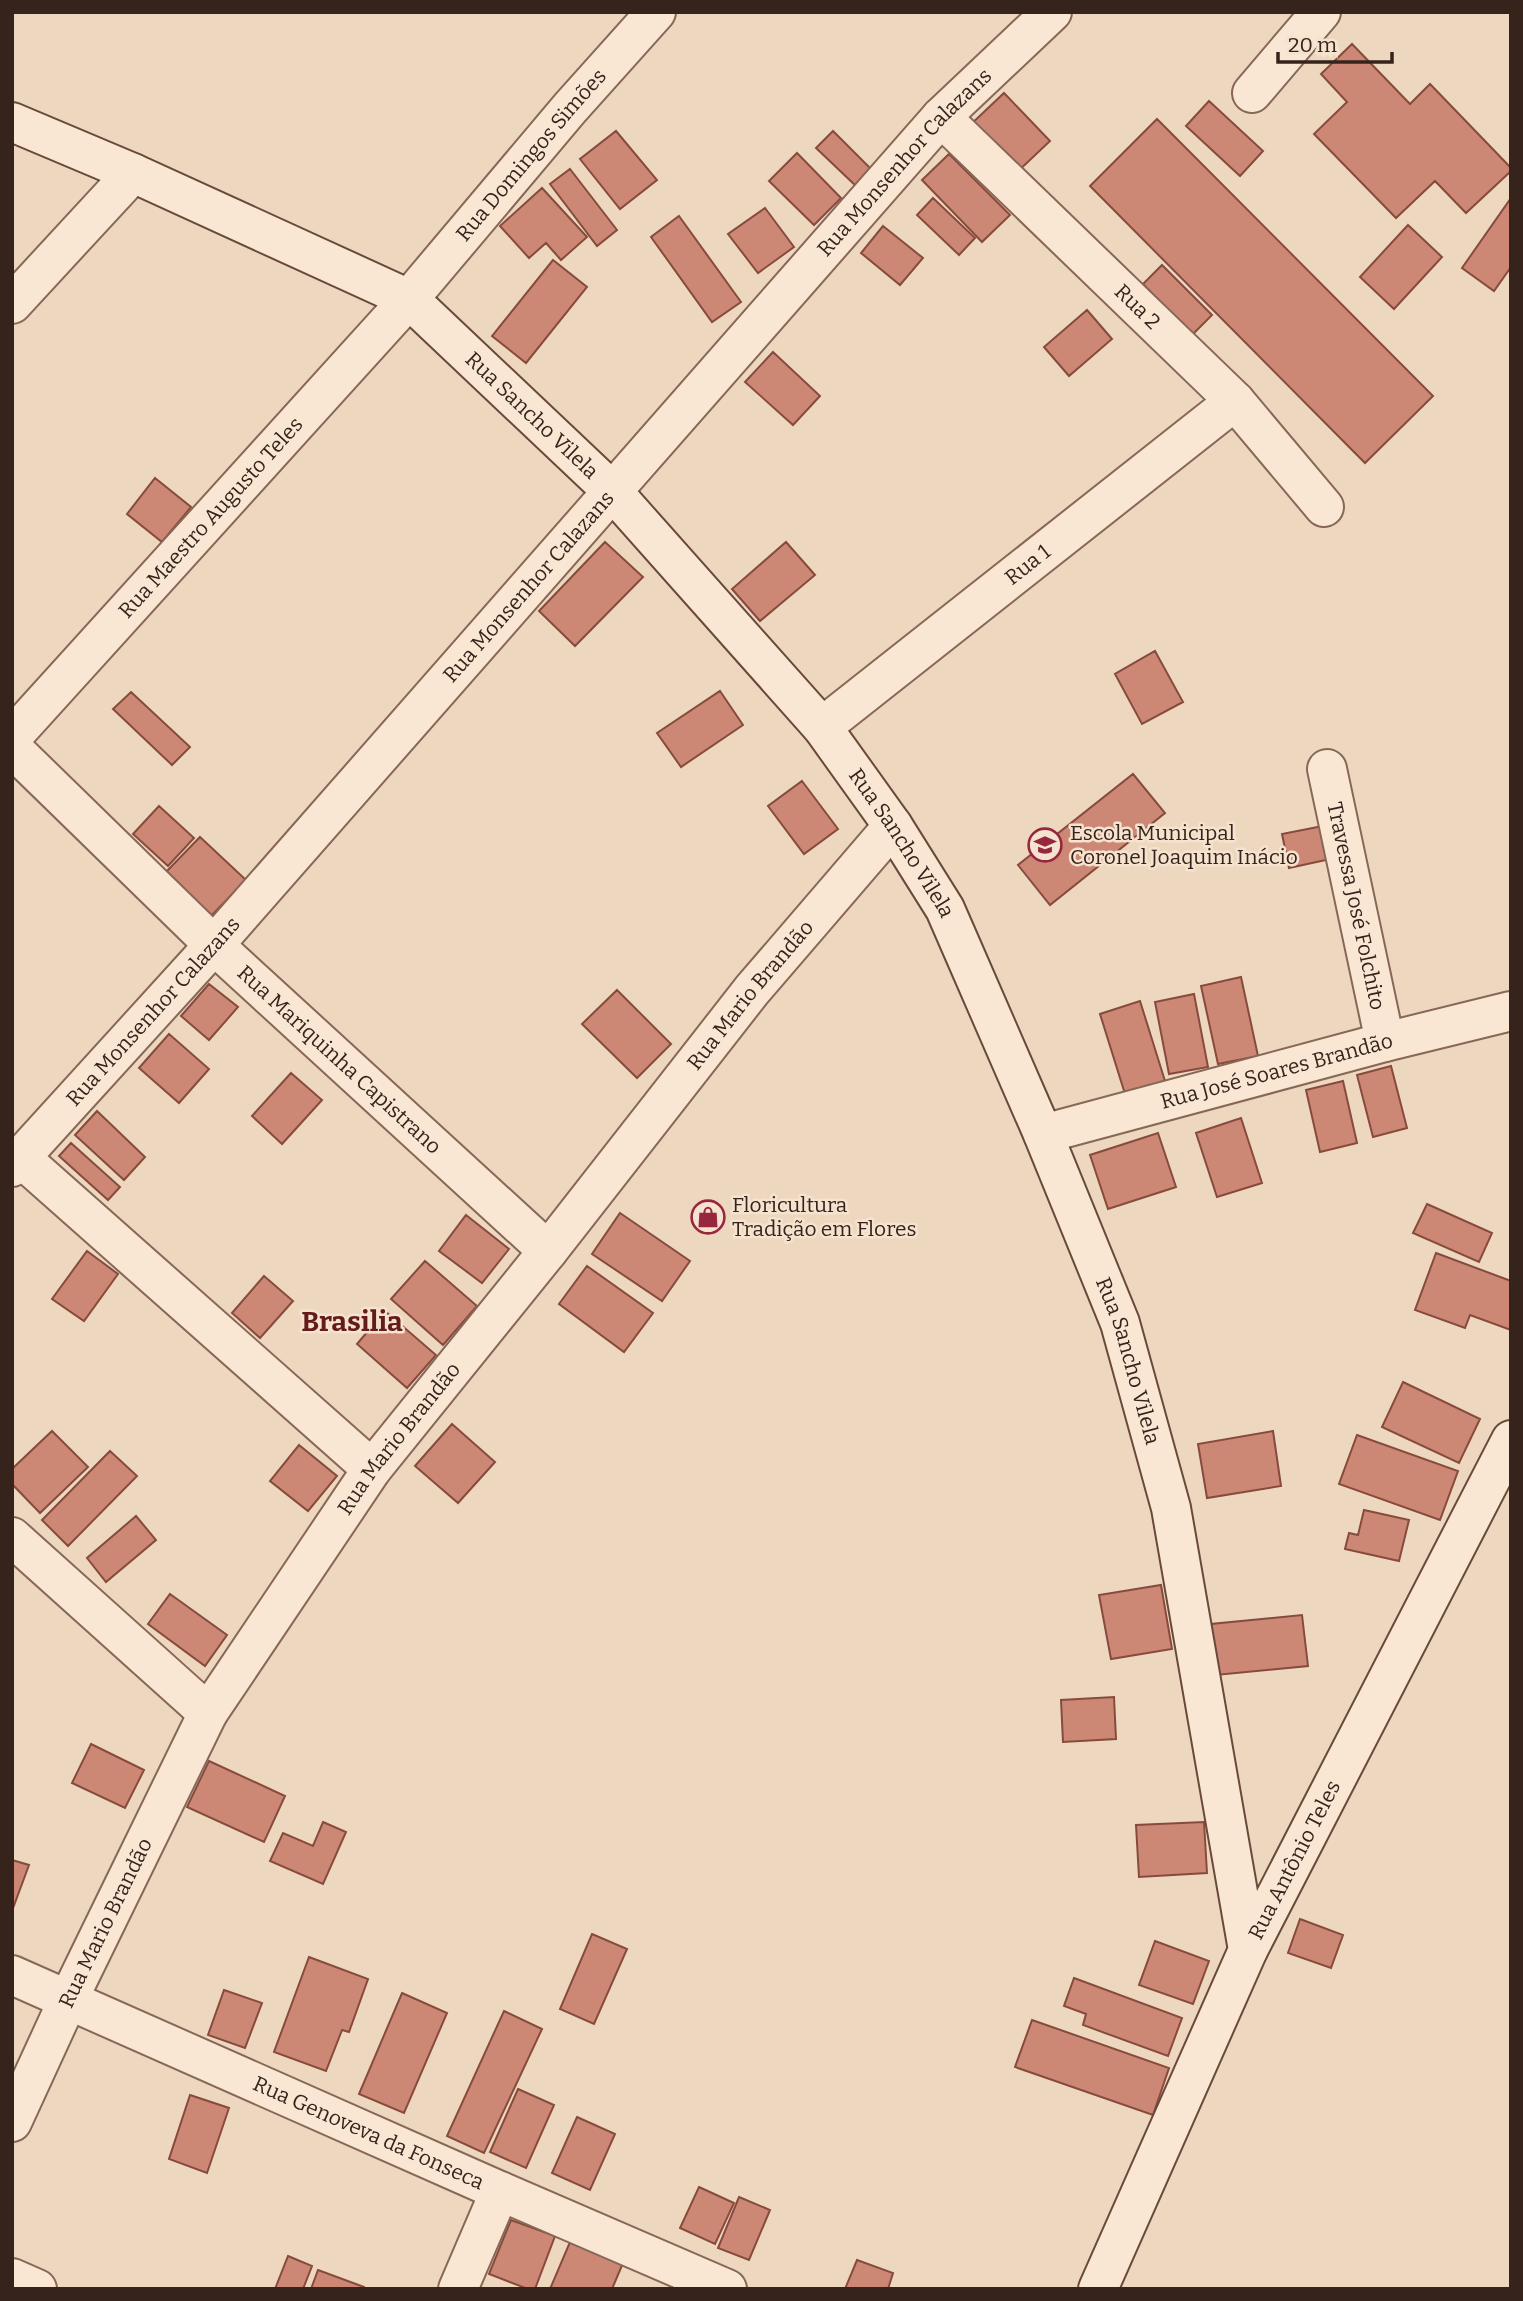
<svg xmlns="http://www.w3.org/2000/svg" width="1523" height="2301" viewBox="0 0 1523 2301" font-family="Bitter,serif">
	<style>
		.building { fill: #cd8875; stroke: #874b3d; stroke-width: 2 }
		.lines { fill: none; stroke-linecap: round; stroke-linejoin: round }
		.street-casing { stroke: #876757; stroke-width: 42 }
		.secondary-casing { stroke: #69493b; stroke-width: 42 }
		.street { stroke: #f9e6d3; stroke-width: 38 }
		.secondary { stroke: #f9e6d3; stroke-width: 38 }
		.labels { text-anchor: middle; dominant-baseline: central; stroke-width: 5; stroke-linejoin: round; paint-order: stroke }
		.street-label { font-size: 21px; fill: #36241c; stroke: #f6e3cf }
		.poi-label { font-size: 21px; fill: #36241c; stroke: #f6e3cf; text-anchor: start }
		.district-label { font-size: 28px; font-weight: bold; fill: #641c1b; stroke: #f6e3cf }
	</style>
	<rect width="100%" height="100%" fill="#eed7bf"/>
	<path class="building" d="M1352 44 1410 104 1430 84 1511 168V171L1466 213 1435 181 1396 218 1314 134 1347 102 1321 74Z
		M1004 93 1050 141 1014 175 968 127Z
		M1209 101 1263 151 1240 176 1186 126Z
		M1157 119 1433 396 1365 463 1090 186Z
		M616 131 657 180 620 209 580 159Z
		M833 131 872 170 856 186 816 148Z
		M797 153 841 198 814 225 769 181Z
		M949 154 1010 215 982 242 922 180Z
		M570 169 617 230 597 246 550 184Z
		M542 188 587 237 561 260 546 243 529 258 500 226Z
		M933 198 975 238 959 255 917 215Z
		M1511 198V267L1494 291 1462 268Z
		M765 208 794 247 758 273 728 234Z
		M679 216 741 302 712 322 651 237Z
		M1408 225 1442 257 1394 309 1360 277Z
		M883 226 923 258 900 285 861 253Z
		M553 260 587 287 526 363 492 336Z
		M1162 265 1212 315 1192 335 1143 284Z
		M1087 310 1112 339 1069 376 1044 347Z
		M773 352 820 396 793 425 745 382Z
		M155 478 191 507 162 542 127 514Z
		M605 542 643 577 575 646 539 611Z
		M786 542 815 575 760 621 732 589Z
		M1155 651 1183 702 1142 724 1115 674Z
		M720 691 743 725 681 767 657 733Z
		M131 692 190 747 172 765 113 709Z
		M1133 774 1165 813 1050 905 1018 865Z
		M802 781 838 829 804 854 768 806Z
		M159 806 194 838 168 866 133 834Z
		M1328 825 1335 858 1289 868 1282 834Z
		M200 837 246 880 211 916 165 873Z
		M1241 977 1258 1056 1218 1064 1201 986Z
		M209 984 238 1007 209 1040 181 1016Z
		M617 990 671 1044 637 1078 582 1024Z
		M1194 994 1208 1067 1169 1074 1155 1002Z
		M1140 1001 1165 1081 1125 1094 1100 1014Z
		M169 1034 209 1069 179 1103 139 1068Z
		M1391 1066 1407 1128 1373 1137 1357 1075Z
		M291 1073 322 1100 282 1144 252 1116Z
		M1343 1081 1357 1143 1320 1152 1306 1090Z
		M97 1111 145 1157 124 1180 75 1135Z
		M1241 1118 1262 1183 1217 1197 1196 1133Z
		M1158 1133 1176 1187 1108 1209 1090 1155Z
		M71 1143 120 1187 108 1200 59 1156Z
		M1427 1204 1492 1233 1479 1262 1413 1233Z
		M620 1213 690 1261 662 1301 592 1254Z
		M466 1215 509 1249 482 1283 439 1251Z
		M87 1251 118 1274 84 1321 52 1299Z
		M1436 1253 1511 1281V1330L1470 1315 1465 1328 1415 1310Z
		M425 1261 477 1306 443 1345 391 1299Z
		M587 1266 653 1313 624 1352 559 1304Z
		M264 1276 293 1301 260 1338 232 1313Z
		M385 1311 436 1355 407 1388 357 1344Z
		M1403 1382 1480 1419 1459 1463 1382 1427Z
		M452 1424 495 1462 458 1503 415 1466Z
		M52 1431 88 1467 40 1513 12 1484V1469Z
		M1273 1431 1281 1486 1207 1498 1198 1444Z
		M1357 1435 1458 1471 1440 1520 1339 1484Z
		M299 1445 337 1476 308 1511 270 1481Z
		M110 1451 137 1476 68 1546 42 1520Z
		M1364 1510 1409 1520 1399 1561 1345 1549 1349 1533 1358 1535Z
		M136 1516 156 1540 106 1582 87 1558Z
		M1161 1585 1172 1649 1111 1659 1099 1595Z
		M170 1594 227 1635 205 1666 148 1624Z
		M1302 1615 1308 1666 1216 1675 1211 1624Z
		M1114 1697 1116 1739 1063 1742 1061 1700Z
		M91 1744 144 1770 125 1808 72 1783Z
		M209 1761 285 1796 264 1842 187 1807Z
		M323 1822 346 1832 323 1884 270 1861 283 1833 313 1846Z
		M1204 1822 1207 1873 1139 1877 1136 1825Z
		M12 1860 29 1865 12 1911Z
		M1300 1919 1343 1935 1331 1968 1288 1953Z
		M592 1934 627 1949 594 2024 560 2009Z
		M1155 1941 1209 1961 1193 2004 1139 1985Z
		M309 1957 368 1979 349 2032 342 2030 326 2071 274 2052Z
		M1074 1978 1182 2018 1168 2056 1083 2025 1086 2014 1064 2006Z
		M224 1990 262 2003 245 2048 208 2035Z
		M402 1993 447 2013 404 2113 359 2094Z
		M504 2011 542 2029 484 2153 447 2136Z
		M1032 2020 1169 2068 1153 2115 1015 2067Z
		M518 2089 554 2105 526 2168 490 2152Z
		M190 2095 229 2108 207 2173 169 2159Z
		M577 2117 615 2134 590 2190 552 2173Z
		M699 2187 734 2203 715 2244 680 2228Z
		M739 2197 770 2210 749 2260 718 2248Z
		M511 2220 555 2236 535 2289H528L489 2274Z
		M570 2242 623 2263 612 2289H550Z
		M288 2256 312 2266 303 2289H275Z
		M857 2260 893 2273 888 2289H845Z
		M318 2270 364 2287V2289H311Z"/>
	<g class="lines">
		<defs>
			<g id="street">
				<path d="M1252 93 1321 12"/>
				<path id="s1" d="M941 117 1235 401 1324 507"/>
				<path d="M12 304 133 173"/>
				<path id="s2" d="M822 727 1235 401"/>
				<path id="s3" d="M12 737 409 299 570 108 656 12"/>
				<path id="s4" d="M12 748 214 945 548 1251"/>
				<path id="s5" d="M1327 769 1385 1042"/>
				<path id="s6" d="M1043 1134 1385 1042 1511 1011"/>
				<path d="M21 1158 372 1469"/>
				<path id="s7" d="M12 1167 214 945 941 117 1052 12"/>
				<path d="M12 1537 208 1713"/>
				<path id="s8" d="M12 1975 500 2191 727 2289"/>
				<path id="s9" d="M12 2122 68 2000 208 1713 372 1469 548 1251 752 990 893 826"/>
				<path d="M12 2278 37 2289"/>
				<path d="M458 2289 500 2191"/>
			</g>
			<g id="secondary">
				<path id="s10" d="M12 122 133 173 409 299 613 492 822 727 893 826 945 909 1043 1134 1120 1323 1171 1508 1248 1950"/>
				<path id="s11" d="M1098 2289 1248 1950 1511 1440"/>
			</g>
		</defs>
		<use href="#street" class="street-casing"/>
		<use href="#secondary" class="secondary-casing"/>
		<use href="#street" class="street"/>
		<use href="#secondary" class="secondary"/>
	</g>
	<defs>
		<symbol id="school-ring" viewBox="-11 -11 22 22"><circle r="9.5" fill="#f6e3cf" stroke="#97273e" stroke-width="1.5"/><path d="M0-5L7-2L0 1L-7-2ZM-4 1L0 2.5L4 1V4Q0 6-4 4Z" fill="#97273e"/></symbol>
		<symbol id="shop-ring" viewBox="-11 -11 22 22"><circle r="9.5" fill="#f6e3cf" stroke="#97273e" stroke-width="1.5"/><path d="M-5-2.5h2.3a2.7 3.5 0 0 1 5.4 0H5L5.5 6h-11ZM-1.5-2.5h3a1.5 2.3 0 0 0-3 0Z" fill="#97273e"/></symbol>
	</defs>
	<g fill-rule="evenodd">
		<use href="#school-ring" x="1026" y="826" width="38" height="38"/>
		<use href="#shop-ring" x="689" y="1198" width="38" height="38"/>
	</g>
	<g class="labels">
		<g class="street-label">
			<text stroke="none"><textPath href="#s3" startOffset="780">Rua Domingos Simões</textPath></text>
			<text stroke="none"><textPath href="#s7" startOffset="1344">Rua Monsenhor Calazans</textPath></text>
			<text stroke="none"><textPath href="#s1" startOffset="273">Rua 2</textPath></text>
			<text stroke="none"><textPath href="#s10" startOffset="604">Rua Sancho Vilela</textPath></text>
			<text stroke="none"><textPath href="#s3" startOffset="296">Rua Maestro Augusto Teles</textPath></text>
			<text stroke="none"><textPath href="#s2" startOffset="262">Rua 1</textPath></text>
			<text stroke="none"><textPath href="#s7" startOffset="777">Rua Monsenhor Calazans</textPath></text>
			<text stroke="none"><textPath href="#s10" startOffset="1171">Rua Sancho Vilela</textPath></text>
			<text stroke="none"><textPath href="#s5" startOffset="140">Travessa José Folchito</textPath></text>
			<text stroke="none"><textPath href="#s9" startOffset="1354">Rua Mario Brandão</textPath></text>
			<text stroke="none"><textPath href="#s7" startOffset="210">Rua Monsenhor Calazans</textPath></text>
			<text stroke="none"><textPath href="#s4" startOffset="452">Rua Mariquinha Capistrano</textPath></text>
			<text stroke="none"><textPath href="#s6" startOffset="242">Rua José Soares Brandão</textPath></text>
			<text stroke="none"><textPath href="#s10" startOffset="1738">Rua Sancho Vilela</textPath></text>
			<text stroke="none"><textPath href="#s9" startOffset="788">Rua Mario Brandão</textPath></text>
			<text stroke="none"><textPath href="#s11" startOffset="472">Rua Antônio Teles</textPath></text>
			<text stroke="none"><textPath href="#s9" startOffset="220">Rua Mario Brandão</textPath></text>
			<text stroke="none"><textPath href="#s8" startOffset="390">Rua Genoveva da Fonseca</textPath></text>
		</g>
		<g class="poi-label">
			<text x="1070" y="833">Escola Municipal<tspan x="1070" dy="24">Coronel Joaquim Inácio</tspan></text>
			<text x="732" y="1205">Floricultura<tspan x="732" dy="24">Tradição em Flores</tspan></text>
		</g>
		<g class="district-label">
			<text x="352" y="1321">Brasilia</text>
		</g>
	</g>
	<rect width="1523" height="2301" fill="none" stroke="#36241c" stroke-width="28"/>
	<path d="M1278 52v10h114v-10" fill="none" stroke="#36241c" stroke-width="3.5"/>
	<text x="1288" y="52" font-size="21" fill="#36241c" stroke="#f6e3cf" stroke-width="5" paint-order="stroke">20 m</text>
</svg>
